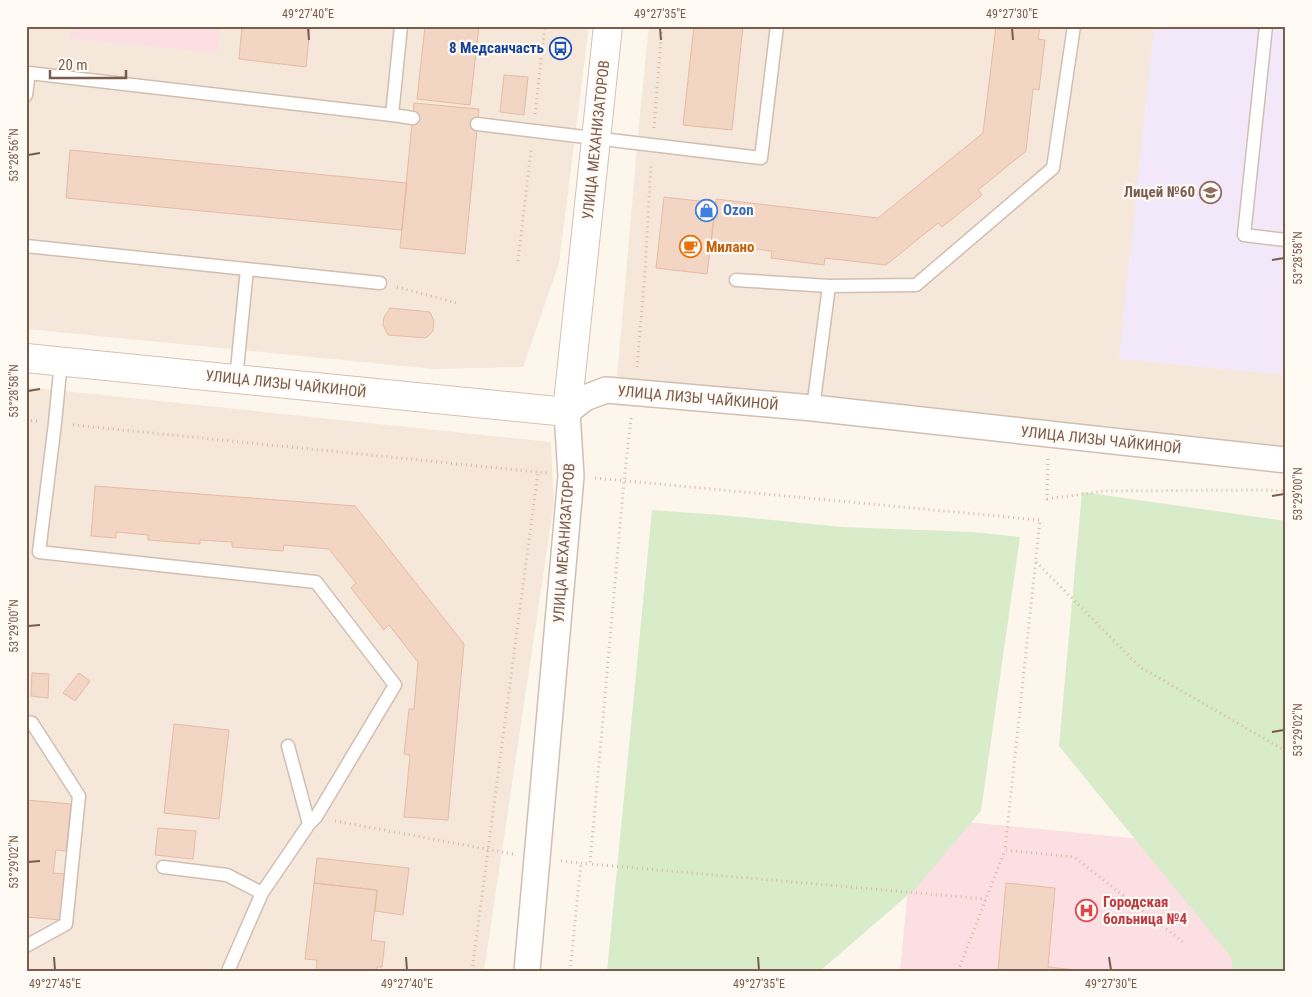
<svg xmlns="http://www.w3.org/2000/svg" width="1312" height="997" viewBox="0 0 1312 997" font-family="'Roboto Condensed',sans-serif">
	<style>
		.residential { fill: #f5e8da }
		.education { fill: #f3e8fa }
		.medical { fill: #fbdfe3 }
		.green { fill: #d8ecc9 }
		.building { fill: #f3d5c3; stroke: #e6bba3 }
		.lines { fill: none; stroke-linecap: round; stroke-linejoin: round }
		.lane-casing { stroke: #d1beb0; stroke-width: 15 }
		.street-casing { stroke: #d1beb0; stroke-width: 28 }
		.secondary-casing { stroke: #d6c0b0; stroke-width: 30 }
		.path { stroke: #d9b8a5; stroke-width: 3; stroke-dasharray: 1 4; stroke-linecap: butt }
		.lane { stroke: #fff; stroke-width: 12 }
		.street { stroke: #fff; stroke-width: 25 }
		.secondary { stroke: #fff; stroke-width: 28 }
		.ticks { fill: none; stroke: #7a5c4d; stroke-width: 2 }
		.labels { text-anchor: middle; dominant-baseline: central; stroke-width: 4.5; stroke-linejoin: round; paint-order: stroke }
		.transit-label { font-size: 15px; font-weight: bold; fill: #164399; stroke: #fffaf3; text-anchor: end }
		.street-label { font-size: 15px; fill: #7a5c4d; stroke: #fffaf3 }
		.education-label { font-size: 15px; font-weight: bold; fill: #785e54; stroke: #fffaf3; text-anchor: end }
		.shop-label { font-size: 15px; font-weight: bold; fill: #366cbe; stroke: #fffaf3; text-anchor: start }
		.food-label { font-size: 15px; font-weight: bold; fill: #c56008; stroke: #fffaf3; text-anchor: start }
		.health-label { font-size: 15px; font-weight: bold; fill: #be3a42; stroke: #fffaf3; text-anchor: start }
		.neatline { fill: none; stroke: #7a5c4d; stroke-width: 2 }
		.ticks-label { font-size: 12px; text-anchor: middle; fill: #7a5c4d }
	</style>
	<rect width="100%" height="100%" fill="#fdf6ec"/>
	<path class="residential" d="M26 26H589L559 263 523 367 434 369 26 329Z
		M649 26H1286V452L617 378 640 113Z
		M26 387 551 442 554 503 484 971H26Z"/>
	<path class="education" d="M1154 26H1286V375L1119 359Z"/>
	<path class="medical" d="M71 26H220L217 53 69 38Z
		M915 817 1275 852 1263 971H900Z"/>
	<path class="green" d="M1082 492 1286 521V971H1233L1231 957 1059 746Z
		M652 510 720 515 843 527 973 532 1020 537 981 811 916 888 820 971H607Z"/>
	<path class="building" d="M242 26H310L306 67 239 59Z
		M425 26H479L470 105 417 99Z
		M694 26H743L732 130 683 125Z
		M996 26H1040L1038 39 1045 40 1039 90 1033 89 1026 151 978 190 982 195 942 227 938 223 886 265 825 258 824 265 771 258 772 251 738 247 737 253 710 250 716 199 878 218 983 133Z
		M504 75 528 77 524 115 500 112Z
		M414 103 479 109 465 254 400 248Z
		M70 150 407 183 402 230 66 198Z
		M664 197 716 203 707 274 656 268Z
		M390 308 430 312 434 321 433 331 426 338 388 335 383 325 384 317Z
		M95 486 355 506 464 644 448 820 404 817 410 755 404 754 409 709H414L418 662 389 625 384 630 351 588 356 583 329 549 284 545 283 551 232 547V542L200 540V544L148 540V535L116 532V538L91 536Z
		M32 673 49 674 48 698 31 696Z
		M79 673 90 681 75 701 63 693Z
		M174 724 229 730 219 819 164 813Z
		M26 800 71 804 66 851 56 850 53 873 66 874 62 920 26 917Z
		M158 828 196 831 193 859 155 855Z
		M317 858 409 868 403 915 375 911 377 890 314 883Z
		M314 883 377 890 371 940 385 942 382 967H377L376 971H316L317 960 305 959Z
		M1006 883 1055 888 1048 967 1085 971H998Z"/>
	<g class="lines">
		<defs>
			<path id="lane" d="M401 26 392 115 413 118
				M1266 26 1244 235 1286 240
				M26 95 29 73 392 115
				M477 124 761 158 777 26
				M26 246 380 283
				M736 280 829 286
				M61 361 55 423 39 552 316 582 395 685 316 817 309 824 262 893 228 971
				M236 379 247 269
				M813 408 829 286 916 285 1053 168 1074 26
				M26 722 32 723 79 796 66 924 26 946
				M288 746 309 824
				M163 867 227 875 262 893"/>
			<path id="street" d="M527 971 571 476 567 412 585 398 606 390 813 408 1286 460"/>
			<path id="secondary" d="M26 358 567 412 608 26"/>
		</defs>
		<use href="#lane" class="lane-casing"/>
		<use href="#street" class="street-casing"/>
		<use href="#secondary" class="secondary-casing"/>
		<path class="path" d="M535 114 545 26
			M654 128 662 26
			M518 261 531 150
			M397 287 457 303
			M637 367 645 273 651 164
			M631 418 624 481 590 864 986 899
			M26 420 37 421
			M73 425 547 473
			M1048 459 1047 499 1105 491 1259 490 1286 491
			M595 478 1040 520 1005 850 1074 857 1183 942
			M1036 562 1140 667 1286 751
			M335 821 513 854
			M561 861 590 864
			M472 971 538 472
			M570 971 581 863
			M958 971 1005 850"/>
		<use href="#lane" class="lane"/>
		<use href="#street" class="street"/>
		<use href="#secondary" class="secondary"/>
	</g>
	<path class="ticks" d="M308 28 309 40M660 28 661 40M1012 28 1013 40M28 155 40 153M1272 260 1284 258M28 391 40 389M1272 496 1284 494M28 626 40 625M1272 732 1284 730M28 862 40 861M54 957 55 970M406 957 407 970M758 957 759 970M1109 957 1111 970"/>
	<defs>
		<symbol id="bus-ring" viewBox="-11 -11 22 22"><circle r="9.5" fill="#fffaf3" stroke="#1a4fb4" stroke-width="1.5"/><path d="M-5-6H5V4H4V6H2V4H-2V6H-4V4H-5ZM-3.5-4V0h7V-4ZM-3.5 1.2v1.5H-2V1.2ZM2 1.2v1.5H3.5V1.2Z" fill="#1a4fb4"/></symbol>
		<symbol id="school-ring" viewBox="-11 -11 22 22"><circle r="9.5" fill="#fffaf3" stroke="#8d6e63" stroke-width="1.5"/><path d="M0-5L7-2L0 1L-7-2ZM-4 1L0 2.5L4 1V4Q0 6-4 4Z" fill="#8d6e63"/></symbol>
		<symbol id="shop-ring" viewBox="-11 -11 22 22"><circle r="9.5" fill="#fffaf3" stroke="#3f7fe0" stroke-width="1.5"/><path d="M-5-2.5h2.3a2.7 3.5 0 0 1 5.4 0H5L5.5 6h-11ZM-1.5-2.5h3a1.5 2.3 0 0 0-3 0Z" fill="#3f7fe0"/></symbol>
		<symbol id="cafe-ring" viewBox="-11 -11 22 22"><circle r="9.5" fill="#fffaf3" stroke="#e8710a" stroke-width="1.5"/><path d="M-5.5-4.5H6V0H3Q3 3.5 0 3.5H-2.5Q-5.5 3.5-5.5 0ZM3-3.2v2h1.7v-2ZM-6 4.5H4V6H-6Z" fill="#e8710a"/></symbol>
		<symbol id="hospital-ring" viewBox="-11 -11 22 22"><circle r="9.5" fill="#fffaf3" stroke="#e0444e" stroke-width="1.5"/><path d="M-5-5h3v3.5h4V-5h3V5h-3V1.5h-4V5h-3Z" fill="#e0444e"/></symbol>
	</defs>
	<g fill-rule="evenodd">
		<use href="#bus-ring" x="548" y="36" width="25" height="25"/>
		<use href="#school-ring" x="1198" y="180" width="25" height="25"/>
		<use href="#shop-ring" x="694" y="198" width="25" height="25"/>
		<use href="#cafe-ring" x="678" y="234" width="25" height="25"/>
		<use href="#hospital-ring" x="1074" y="898" width="25" height="25"/>
	</g>
	<g class="labels">
		<g class="transit-label">
			<text x="544" y="48">8 Медсанчасть</text>
		</g>
		<g class="street-label">
			<text transform="translate(596 140) rotate(-84)">УЛИЦА МЕХАНИЗАТОРОВ</text>
			<text transform="translate(286 384) rotate(6)">УЛИЦА ЛИЗЫ ЧАЙКИНОЙ</text>
			<text transform="translate(698 398) rotate(5)">УЛИЦА ЛИЗЫ ЧАЙКИНОЙ</text>
			<text transform="translate(1101 440) rotate(6)">УЛИЦА ЛИЗЫ ЧАЙКИНОЙ</text>
			<text transform="translate(564 543) rotate(-86)">УЛИЦА МЕХАНИЗАТОРОВ</text>
		</g>
		<g class="education-label">
			<text x="1195" y="192">Лицей №60</text>
		</g>
		<g class="shop-label">
			<text x="723" y="210">Ozon</text>
		</g>
		<g class="food-label">
			<text x="706" y="247">Милано</text>
		</g>
		<g class="health-label">
			<text x="1103" y="902">Городская<tspan x="1103" dy="17">больница №4</tspan></text>
		</g>
	</g>
	<rect width="1312" height="997" fill="none" stroke="#fffaf3" stroke-width="55"/>
	<path d="M50 70v8h76v-8" fill="none" stroke="#7a5c4d" stroke-width="2.5"/>
	<text x="58" y="70" font-size="15" fill="#7a5c4d" stroke="#fffaf3" stroke-width="4" paint-order="stroke">20 m</text>
	<rect x="28" y="28" width="1256" height="942" class="neatline"/>
	<g class="ticks-label">
		<text x="308" y="18">49°27'40"E</text>
		<text x="660" y="18">49°27'35"E</text>
		<text x="1012" y="18">49°27'30"E</text>
		<text transform="translate(14 155) rotate(-90)" y="4">53°28'56"N</text>
		<text transform="translate(1298 258) rotate(-90)" y="4">53°28'58"N</text>
		<text transform="translate(14 391) rotate(-90)" y="4">53°28'58"N</text>
		<text transform="translate(1298 494) rotate(-90)" y="4">53°29'00"N</text>
		<text transform="translate(14 626) rotate(-90)" y="4">53°29'00"N</text>
		<text transform="translate(1298 730) rotate(-90)" y="4">53°29'02"N</text>
		<text transform="translate(14 862) rotate(-90)" y="4">53°29'02"N</text>
		<text x="55" y="988">49°27'45"E</text>
		<text x="407" y="988">49°27'40"E</text>
		<text x="759" y="988">49°27'35"E</text>
		<text x="1111" y="988">49°27'30"E</text>
	</g>
</svg>
